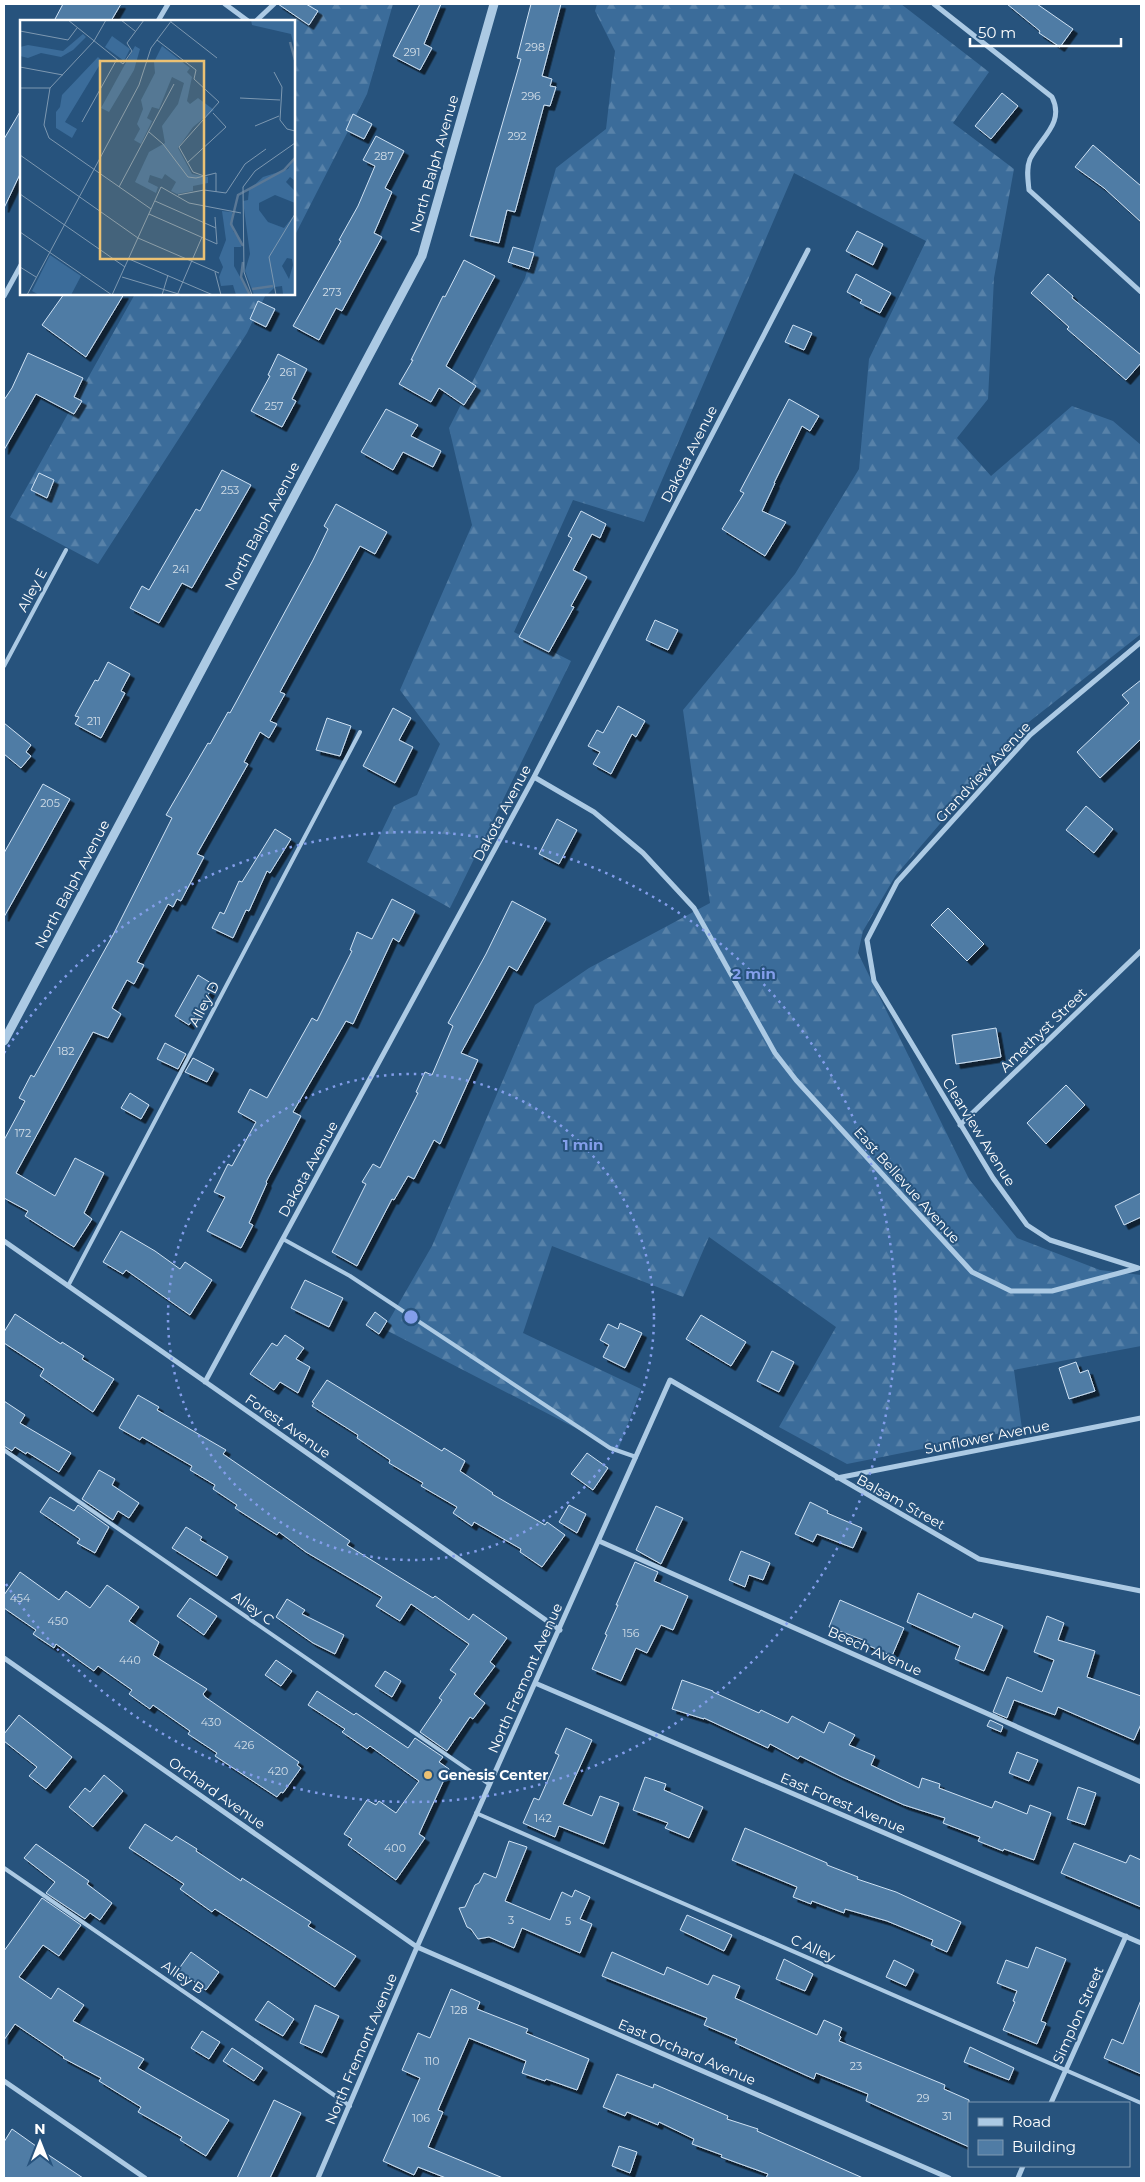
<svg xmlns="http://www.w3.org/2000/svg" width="1145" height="2182" viewBox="0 0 1145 2182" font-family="Montserrat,sans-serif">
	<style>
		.forest { fill: url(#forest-firs) }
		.building { fill: #507ca5; stroke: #cfe2f4; filter: url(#shadow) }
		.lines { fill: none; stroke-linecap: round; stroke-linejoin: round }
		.service { stroke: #accae4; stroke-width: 4 }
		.minor { stroke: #accae4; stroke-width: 5 }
		.tertiary { stroke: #accae4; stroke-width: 9 }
		.ring { fill: none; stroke: #839eea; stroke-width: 2.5; stroke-dasharray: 2.5 5 }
		.poi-dot { fill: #ecc173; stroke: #27537d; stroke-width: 2 }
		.labels { text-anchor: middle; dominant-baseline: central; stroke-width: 4; stroke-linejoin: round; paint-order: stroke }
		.number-label { font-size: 11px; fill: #d3dee8 }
		.street-label { font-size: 14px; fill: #fff; stroke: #27537d }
		.poi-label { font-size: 14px; font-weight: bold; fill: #fff; stroke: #27537d; text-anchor: start }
		.inset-river { fill: none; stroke: #5a7896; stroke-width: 2.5 }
		.inset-road { fill: none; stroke: #7d98b1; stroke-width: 1 }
		.view { fill: #ecc173; fill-opacity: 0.15; stroke: #ecc173; stroke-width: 2.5 }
		.inset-edge { fill: none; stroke: #fff; stroke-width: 2.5 }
		.centre { fill: #839eea; stroke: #27537d; stroke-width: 2.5 }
		.ring-label { font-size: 15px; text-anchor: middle; font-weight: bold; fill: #839eea; stroke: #27537d; stroke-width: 4; stroke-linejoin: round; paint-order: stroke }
	</style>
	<defs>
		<pattern id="forest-firs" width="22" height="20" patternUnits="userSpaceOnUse" patternTransform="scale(1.25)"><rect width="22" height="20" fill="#3b6c9a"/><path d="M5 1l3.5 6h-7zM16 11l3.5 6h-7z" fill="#5882a9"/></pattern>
		<filter id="shadow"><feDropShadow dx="4.5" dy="4.5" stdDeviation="0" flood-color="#0009"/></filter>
	</defs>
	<rect width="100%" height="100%" fill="#27537d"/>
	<path class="forest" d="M302 4H393L367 94 294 237V24Z
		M597 4H901L989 72 953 123 1014 169 994 278 988 399 957 438 991 476 1072 406 1113 421 1141 445V634L1025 725 896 875 863 931 858 953 969 1179 1017 1238 1100 1270 1141 1275V1346L1014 1370 1022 1429 847 1464 779 1427 836 1327 709 1237 683 1297 552 1246 523 1333 641 1389 618 1450 384 1329 432 1246 535 1005 589 968 710 903 683 710 795 574 859 469 869 359 926 241 794 173 644 522 573 500 514 632 571 661 450 908 367 862 394 806 417 795 440 744 400 690 472 525 449 428 525 278 556 168 606 129 615 51 595 11Z
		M135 294H266L247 333 98 564 10 517Z"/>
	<path class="building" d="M63 4H121L111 21H54Z
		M278 4H306L318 11 309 25Z
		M420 4H441L424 44 432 48 420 70 393 56Z
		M531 4H561L542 76 552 79 550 86 556 87 550 106 544 105 515 212 507 210 499 243 470 236 521 59 517 58Z
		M1007 4H1037L1073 29 1060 47 1039 33 1040 31Z
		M1002 93 1018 106 991 139 975 126Z
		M21 110V172L4 208V139Z
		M353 114 372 124 364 139 346 130Z
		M376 136 404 151 385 188 392 192 374 233 382 237 342 311 336 308 319 340 293 326 341 241 339 240 358 206 375 166 363 160Z
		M1093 145 1141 186V222L1104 188 1075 167Z
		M857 231 883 244 873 265 846 251Z
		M513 247 534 253 529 269 508 262Z
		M464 260 495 276 446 366 476 386 464 405 439 388 431 402 399 384 413 360H411L443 296 445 297Z
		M856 274 891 293 880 313 860 303 862 300 847 292Z
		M1048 274 1073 296 1072 298 1141 355V363L1126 380 1067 329 1069 327 1031 293Z
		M64 294H124L86 357 42 325Z
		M258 301 275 309 266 327 250 319Z
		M793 325 812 333 804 350 785 342Z
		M28 353 83 378 74 397 82 401 74 414 36 394 4 450V400L12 388Z
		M278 354 307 369 292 399 296 401 282 427 251 411 270 376 268 375Z
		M789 399 819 416 810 431 802 426 774 483H775L762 511 786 522 765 556 722 529 744 493 740 491Z
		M386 409 418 425 411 436 441 451 433 467 403 452 393 470 361 452Z
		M222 470 251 485 192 588 182 583 159 623 130 608 142 586 149 590 196 509 200 511Z
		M39 473 54 480 47 498 31 490Z
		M336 504 387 532 375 554 360 546 280 692 285 694 270 721 277 724 269 738 260 732 244 762 248 764 197 854 204 857 181 901 177 899 173 907 168 904 137 962 144 965 134 984 127 980 112 1008 121 1014 108 1038 93 1032 16 1173 55 1196 75 1158 104 1173 84 1213 92 1219 74 1247 25 1216 28 1211 4 1198V1140L25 1101 19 1098 31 1075 34 1077 113 935 172 818 166 815 208 743 210 744 228 712 230 713 235 704 313 560 328 529 324 526Z
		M581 511 606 524 600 538 592 534 573 570 587 577 571 606 574 607 549 652 519 637 572 538 568 536Z
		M655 620 678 630 668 650 646 640Z
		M108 662 130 674 121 691 125 693 101 738 75 724 79 717 75 716 95 680 98 681Z
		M1141 680V739L1100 778 1077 752 1129 703 1122 695Z
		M618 706 645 721 636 737 632 734 611 774 593 764 600 752 588 746 597 730 603 733Z
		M393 708 411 718 399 740 413 747 395 783 363 766Z
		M327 718 351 726 340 756 316 750Z
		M4 723 31 745 26 752 31 756 21 768 4 754Z
		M43 784 70 799 4 917V853Z
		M1086 806 1113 829 1094 853 1066 830Z
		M557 819 577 830 559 864 539 854Z
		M275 829 291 839 270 873 267 871 249 911 246 910 233 938 212 928 220 912 224 914 239 881 242 882Z
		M392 899 415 911 399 942 393 938 353 1024 346 1021 293 1112 301 1116 266 1182 267 1183 249 1223 253 1225 241 1248 207 1231 225 1197 214 1192 228 1164 232 1166 256 1122 238 1112 250 1089 267 1098 312 1018 317 1021 352 951 350 950 357 932 372 939Z
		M512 901 546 919 517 971 509 966 461 1053 478 1060 440 1144 434 1140 414 1179 408 1176 394 1200 392 1199 357 1266 332 1252 366 1184 362 1182 373 1164 380 1168 418 1093 416 1092 425 1072 432 1075 453 1026 448 1023 486 954Z
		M948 908 984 944 967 961 931 925Z
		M198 975 214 985 189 1025 175 1016Z
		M996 1028 1001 1057 956 1064 952 1035Z
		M165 1043 186 1054 178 1069 157 1059Z
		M193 1058 214 1069 207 1082 185 1072Z
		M1066 1085 1085 1105 1046 1144 1027 1123Z
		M130 1093 149 1105 141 1119 121 1108Z
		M1141 1193V1217L1124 1225 1115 1206Z
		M121 1231 155 1251 180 1269 185 1262 212 1280 190 1315 126 1270 123 1274 103 1262Z
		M305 1280 343 1298 329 1327 291 1308Z
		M375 1312 387 1321 379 1334 366 1325Z
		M15 1314 61 1344 62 1342 84 1356 82 1359 114 1379 93 1412 40 1376 44 1369 4 1343V1332Z
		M701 1315 746 1342 731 1366 686 1339Z
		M620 1323 642 1333 625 1368 603 1357 609 1345 600 1340 608 1324 618 1329Z
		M285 1335 304 1348 296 1359 310 1367 298 1393 280 1382 274 1390 250 1374 272 1343 277 1346Z
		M772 1351 794 1362 779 1392 757 1381Z
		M1076 1362 1080 1373 1088 1370 1095 1391 1069 1399 1059 1368Z
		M327 1380 442 1451 444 1448 465 1461 460 1471 493 1493 492 1494 545 1525 547 1522 565 1535 542 1567 520 1552 521 1549 474 1522 472 1526 453 1513 457 1507 421 1486 423 1483 389 1463 390 1460 357 1438 358 1435 312 1406 314 1403 312 1402Z
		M138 1395 159 1407 157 1410 226 1450 223 1454 350 1541 347 1545 433 1598 435 1596 469 1620 473 1614 507 1638 490 1662 495 1666 474 1694 485 1703 473 1719 470 1717 447 1751 420 1732 442 1700 439 1698 456 1674 450 1670 469 1644 411 1604 400 1621 376 1606 382 1597 306 1552 279 1532 277 1535 235 1508 237 1505 213 1489 215 1485 190 1470 192 1466 142 1437 140 1440 119 1428Z
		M4 1401 25 1415 20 1423 71 1453 59 1472 27 1452 26 1454 15 1447 12 1451 4 1446Z
		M587 1453 608 1468 593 1490 571 1474Z
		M99 1470 115 1479 112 1485 139 1503 129 1518 118 1511 113 1520 82 1499Z
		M50 1497 74 1511 78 1505 109 1527 95 1553 77 1543 80 1539 40 1512Z
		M810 1502 828 1511 827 1513 862 1528 853 1548 817 1534 813 1542 795 1534Z
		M569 1505 586 1514 577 1533 559 1522Z
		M656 1506 683 1518 661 1564 636 1550Z
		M186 1527 202 1537 200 1540 228 1557 217 1576 172 1548Z
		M741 1551 770 1563 763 1580 749 1575 745 1587 729 1580Z
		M635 1562 658 1572 654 1581 688 1596 673 1630 661 1625 647 1653 636 1648 621 1681 592 1669 607 1635 605 1634 618 1605H616Z
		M20 1572 59 1600 66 1591 90 1608 107 1585 139 1607 129 1621 159 1642 153 1655 207 1689 203 1694 205 1697 299 1762 297 1765 301 1768 283 1793 281 1792 277 1797 215 1756 217 1753 188 1734 190 1731 153 1705 150 1709 129 1694 132 1690 98 1666 94 1671 56 1644 54 1648 33 1634 36 1630 4 1608V1595Z
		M918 1593 972 1618 974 1613 1003 1626 984 1671 955 1659 960 1646 907 1622Z
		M190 1598 217 1616 204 1635 177 1616Z
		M287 1599 305 1610 302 1614 344 1635 335 1654 313 1643 276 1617Z
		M840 1600 904 1628 892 1656 865 1644 866 1641 829 1627Z
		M1047 1616 1064 1623 1058 1640 1095 1651 1087 1677 1141 1696V1724L1134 1740 1058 1707 1055 1715 1014 1700 1007 1718 993 1712 1007 1677 1042 1692 1054 1660 1034 1652Z
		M276 1660 292 1671 281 1686 265 1675Z
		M385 1671 401 1681 392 1697 375 1686Z
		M682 1680 713 1691V1692L759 1713 761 1710 788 1723 792 1716 824 1733 829 1722 855 1735 849 1745 875 1756 871 1765 919 1788 922 1778 940 1784 939 1788 992 1808 995 1801 1027 1814 1030 1805 1051 1813 1034 1860 1004 1849 1003 1851 978 1841 980 1837 943 1823 945 1818 904 1805 842 1777 800 1756 798 1759 770 1744 768 1748 704 1718V1719L672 1709Z
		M317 1691 354 1715 356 1713 408 1748 415 1738 443 1757 439 1762 449 1769 419 1834 425 1838 396 1880 348 1845 352 1839 344 1834 367 1800 376 1805 379 1801 396 1813 419 1781 370 1746 367 1749 342 1732 345 1729 308 1705Z
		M19 1715 72 1757 46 1789 29 1776 37 1767 4 1741V1734Z
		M990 1720 1003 1726 1001 1732 987 1726Z
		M566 1728 592 1740 563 1804 592 1816 600 1796 619 1803 604 1844 559 1826 555 1837 523 1823 534 1798 539 1800 559 1755 555 1753Z
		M1017 1752 1038 1760 1029 1781 1009 1773Z
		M104 1775 123 1791 93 1827 69 1807 85 1788 90 1792Z
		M645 1777 666 1784 664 1790 703 1807 689 1838 665 1828 668 1823 633 1810Z
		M1078 1787 1096 1793 1085 1825 1067 1819Z
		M145 1824 172 1841 176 1836 197 1849 196 1851 241 1881 242 1878 311 1922 308 1926 356 1956 335 1987 215 1909 212 1912 180 1889 184 1884 129 1848Z
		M745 1828 827 1863V1865L858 1877 857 1879 896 1892 961 1922 947 1952 931 1945 933 1940 887 1921 845 1909 844 1913 812 1901 811 1904 793 1897 797 1887 732 1860Z
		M509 1841 527 1847 505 1901 550 1920 562 1892 572 1897 575 1890 590 1897 580 1919 592 1924 580 1953 522 1928 514 1948 489 1937 478 1939 471 1929 467 1927 459 1908 465 1907 475 1885 479 1883 484 1873 496 1878Z
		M1074 1843 1126 1863 1130 1855 1141 1860V1907L1061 1873Z
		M36 1844 89 1881 87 1884 112 1903 100 1920 90 1913 85 1919 46 1893 55 1882 24 1858Z
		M42 1898 81 1925 59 1956 43 1945 19 1977 51 1999 58 1988 84 2005 73 2021 144 2059 138 2068 229 2120 206 2156 180 2140 182 2137 138 2112 141 2107 99 2081 101 2078 63 2058 64 2057 15 2024 4 2040V1951Z
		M687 1915 732 1935 724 1951 680 1930Z
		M1036 1947 1066 1959 1041 2021 1046 2023 1037 2044 1003 2030 1015 2002 1013 2001 1017 1991 997 1983 1006 1960 1028 1968Z
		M191 1952 219 1972 206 1990 178 1970Z
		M612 1952 664 1975 667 1967 708 1985 713 1975 740 1986 735 1998 817 2035 824 2020 842 2028 839 2035 841 2037 839 2041 945 2085 944 2089 969 2100V2147L866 2101 868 2094 816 2073 814 2079 735 2043 737 2039 704 2025 707 2018 602 1976Z
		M784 1959 813 1974 805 1991 776 1979Z
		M894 1960 914 1970 906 1986 886 1977Z
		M451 1989 480 2002 477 2009 528 2029 526 2033 589 2059 577 2090 546 2079 545 2081 522 2073 526 2061 469 2038 438 2110 443 2112 428 2147 503 2178H446L418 2167 414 2175 383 2161 420 2078 402 2070 418 2033 430 2038Z
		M1141 2000V2074L1104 2058 1112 2039 1123 2044Z
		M268 2001 294 2019 283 2036 255 2020Z
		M315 2005 339 2016 322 2053 300 2043Z
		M202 2031 220 2042 209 2059 191 2048Z
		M970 2047 1014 2068 1009 2080 964 2062Z
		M232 2048 263 2068 254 2081 223 2061Z
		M617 2074 653 2088 654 2084 728 2116 727 2119 758 2129 757 2131 863 2178H766L768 2174 721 2157 722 2155 692 2144 694 2139 659 2122 658 2125 627 2112 625 2116 603 2107Z
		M274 2100 301 2113 270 2178H237Z
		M12 2129 50 2156 83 2178H4V2142Z
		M619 2146 637 2152 630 2173 612 2166Z"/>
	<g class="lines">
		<path class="service" d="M4 666 66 550
			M283 1239 350 1276 610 1448 636 1457
			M68 1286 360 732
			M4 1450 489 1784
			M476 1813 1141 2103
			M4 1868 350 2106"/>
		<path class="minor" d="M225 4 248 21
			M934 4 1052 97C1065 123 1041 137 1030 159 1026 169 1028 180 1029 190L1141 292
			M158 21 168 4
			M256 21 274 4
			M4 296 21 265
			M534 777 594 812 643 853 694 908 775 1053 796 1080 972 1272 1011 1291H1052L1138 1268
			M960 1125 1141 951
			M4 1241 560 1630
			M1138 1268 1050 1240 1027 1225 993 1178 874 981 867 940 897 882 1030 735 1141 642
			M205 1382 534 777 808 250
			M837 1478 1141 1418
			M599 1541 1141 1782
			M4 1658 417 1947 949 2178
			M535 1683 1141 1943
			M4 2081 145 2178
			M1051 2103 1126 1936
			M318 2178 417 1947 670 1380 979 1559 1141 1591
			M1018 2178 1023 2166"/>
		<path class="tertiary" d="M4 1041 422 256 494 4"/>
	</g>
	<g class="ring">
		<circle cx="411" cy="1317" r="243"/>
		<path d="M4 1053A485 485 0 1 1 4 1581"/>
	</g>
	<circle class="poi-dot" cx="428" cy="1775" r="5"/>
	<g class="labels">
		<g class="number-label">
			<text x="535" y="47">298</text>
			<text x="412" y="52">291</text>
			<text x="531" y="96">296</text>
			<text x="517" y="136">292</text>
			<text x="384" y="156">287</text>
			<text x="332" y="292">273</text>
			<text x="288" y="372">261</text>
			<text x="274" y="406">257</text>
			<text x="230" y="490">253</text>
			<text x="181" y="569">241</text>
			<text x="94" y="721">211</text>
			<text x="50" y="803">205</text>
			<text x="66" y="1051">182</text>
			<text x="23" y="1133">172</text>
			<text x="20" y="1598">454</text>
			<text x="58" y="1621">450</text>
			<text x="631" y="1633">156</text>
			<text x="130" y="1660">440</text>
			<text x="211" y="1722">430</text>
			<text x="244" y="1745">426</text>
			<text x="278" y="1771">420</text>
			<text x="543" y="1818">142</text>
			<text x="395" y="1848">400</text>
			<text x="511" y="1920">3</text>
			<text x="568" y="1921">5</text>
			<text x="459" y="2010">128</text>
			<text x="432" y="2061">110</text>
			<text x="856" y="2066">23</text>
			<text x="923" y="2098">29</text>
			<text x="947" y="2116">31</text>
			<text x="421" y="2118">106</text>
		</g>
		<g class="street-label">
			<text transform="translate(434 164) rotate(-74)">North Balph Avenue</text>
			<text transform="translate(689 454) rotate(-63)">Dakota Avenue</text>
			<text transform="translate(262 526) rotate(-62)">North Balph Avenue</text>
			<text transform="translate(32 590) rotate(-62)">Alley E</text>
			<text transform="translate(983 772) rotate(-47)">Grandview Avenue</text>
			<text transform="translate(502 813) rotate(-62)">Dakota Avenue</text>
			<text transform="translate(72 884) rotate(-62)">North Balph Avenue</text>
			<text transform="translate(204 1004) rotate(-62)">Alley D</text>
			<text transform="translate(1043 1030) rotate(-44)">Amethyst Street</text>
			<text transform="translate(979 1132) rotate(58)">Clearview Avenue</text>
			<text transform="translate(308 1169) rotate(-61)">Dakota Avenue</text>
			<text transform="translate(907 1185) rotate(48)">East Bellevue Avenue</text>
			<text transform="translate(288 1426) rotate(35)">Forest Avenue</text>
			<text transform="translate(987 1437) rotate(-11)">Sunflower Avenue</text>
			<text transform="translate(901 1502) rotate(29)">Balsam Street</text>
			<text transform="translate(253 1608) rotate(35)">Alley C</text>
			<text transform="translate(875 1651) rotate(24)">Beech Avenue</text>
			<text transform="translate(525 1678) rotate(-66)">North Fremont Avenue</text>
			<text transform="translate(217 1793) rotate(35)">Orchard Avenue</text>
			<text transform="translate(843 1803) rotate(23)">East Forest Avenue</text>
			<text transform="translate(813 1948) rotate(24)">C Alley</text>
			<text transform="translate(183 1977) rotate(34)">Alley B</text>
			<text transform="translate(1078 2015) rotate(-66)">Simplon Street</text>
			<text transform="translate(361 2049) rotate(-67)">North Fremont Avenue</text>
			<text transform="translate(687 2052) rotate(23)">East Orchard Avenue</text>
		</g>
		<g class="poi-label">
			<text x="438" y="1775">Genesis Center</text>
		</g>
	</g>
	<g transform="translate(20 20)">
		<rect width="275" height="275" fill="#27537d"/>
		<path d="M63 14 66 17 53 30 41 37 21 33 8 38 0 36V27L8 25 43 31ZM115 26 120 29 114 50 89 92 81 88ZM142 26 170 48 167 52 172 57 167 81 170 84 178 78 194 90 173 107 158 128 172 154 188 157V163L173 166V171L157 174 151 171 156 162 145 154 142 159 130 155 128 162 138 167 136 173 115 162 129 132 145 123 142 106 158 84 164 63 152 57 139 89 132 87 127 98 132 101 121 124 114 120 120 109 117 104 123 89 121 80 135 53 134 42ZM78 37 82 41 45 102 57 109 52 118 36 108V92L40 87 42 75ZM275 137V161L270 157 266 162 275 171V183L255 175 239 183V190L248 202 264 208 275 194V275H259L263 274 262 266 255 267 247 275H234L225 251 230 234 223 181 228 180 229 170 243 157 268 149ZM267 238 272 239 273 245 269 259 262 246ZM202 191 212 192 213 211 222 222 221 227H214V246L230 275H216L213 265 201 266 199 257 203 247 199 238 206 220Z" fill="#3b6c9a" fill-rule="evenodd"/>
		<path d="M92 16 110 29 104 41 85 27Z" fill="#3b6c9a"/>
		<path d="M231 0H275V30L271 14 232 5ZM30 235 61 256 51 275H19L12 271Z" fill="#3b6c9a"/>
		<path class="inset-river" d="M270 22 275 40M223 226 211 204 218 175 264 150 275 138M223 242 221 257 230 275M232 269 253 266"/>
		<path class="inset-road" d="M48 0 103 44 112 31 107 23 124 0M86 0 74 21 30 68 24 105 29 118 131 189M101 0 115 11M151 2 197 38M0 11 48 20 57 8M137 20 176 50 174 59 199 82 159 127 173 152 184 156M0 47 43 55M254 52 262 67 260 100 267 109 275 111M0 68H30M220 78 260 80M62 102 97 39M235 106 259 96M129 112 143 124 168 157 176 158 196 153V172M0 135 118 218 199 253M167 143 206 107 193 93M99 167 154 64M0 174 105 247M158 175 184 170 206 173 225 144 246 129M135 181 196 208M129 194 197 224M195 197 197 224M0 212 92 275M109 239 193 275M0 247 16 257M195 252 201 275M102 257 162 275M158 273 182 217M7 275 119 65 131 28 152 0M92 275 141 167 169 183 221 193M142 275 148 255M232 275 224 252 223 167 235 151 275 123M256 275 249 237 275 194"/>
		<path class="view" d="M80 41H184V239H80Z"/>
		<rect width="275" height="275" class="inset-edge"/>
	</g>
	<circle cx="411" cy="1317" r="8" class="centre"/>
	<g class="ring-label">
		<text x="754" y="979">2 min</text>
		<text x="583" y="1150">1 min</text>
	</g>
	<rect width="1145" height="2182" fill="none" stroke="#ffffff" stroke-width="10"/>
	<rect x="968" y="2102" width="162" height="65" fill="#27537d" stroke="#7d98b1"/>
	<rect x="978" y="2118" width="25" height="8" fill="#accae4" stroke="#7d98b1"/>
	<text x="1012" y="2127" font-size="15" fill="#ffffff">Road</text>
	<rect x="978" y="2140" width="25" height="15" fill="#507ca5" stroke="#7d98b1"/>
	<text x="1012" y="2152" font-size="15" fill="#ffffff">Building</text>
	<g transform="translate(40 2142)" stroke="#27537d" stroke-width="4" paint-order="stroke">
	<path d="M0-4L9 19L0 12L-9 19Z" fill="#ffffff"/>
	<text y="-8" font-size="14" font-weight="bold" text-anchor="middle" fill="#ffffff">N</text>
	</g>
	<path d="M970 38v8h151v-8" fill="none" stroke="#ffffff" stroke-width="2.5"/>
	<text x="978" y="38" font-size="15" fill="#ffffff" stroke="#27537d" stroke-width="4" paint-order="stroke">50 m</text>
</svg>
